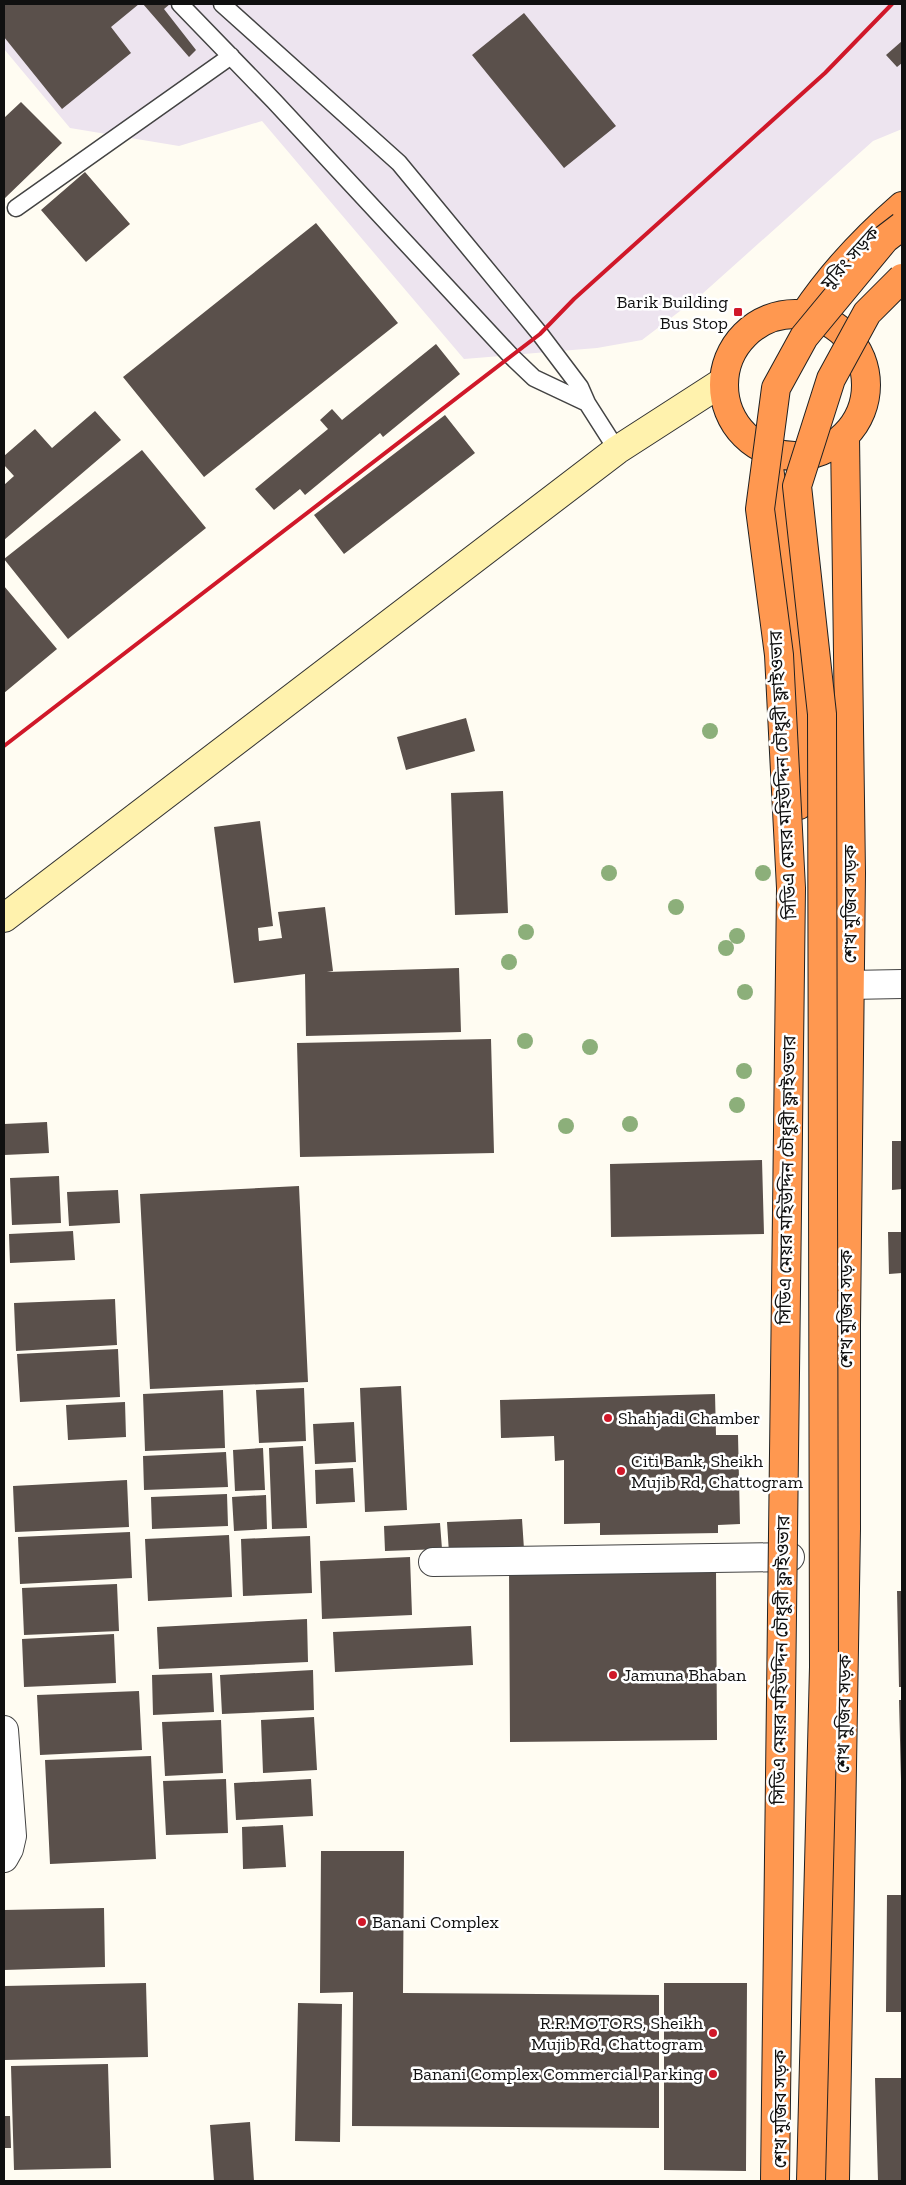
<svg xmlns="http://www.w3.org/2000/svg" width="906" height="2185" viewBox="0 0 906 2185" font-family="'Zilla Slab','Noto Sans Bengali',serif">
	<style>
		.industrial { fill: #ede4ef }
		.building { fill: #5a504b }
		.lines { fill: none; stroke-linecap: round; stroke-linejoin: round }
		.lane-casing { stroke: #434343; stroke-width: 19 }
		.street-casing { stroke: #434343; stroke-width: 30 }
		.secondary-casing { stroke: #323232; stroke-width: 30 }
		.highway-casing { stroke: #212121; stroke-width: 30 }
		.lane { stroke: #fff; stroke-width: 16 }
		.street { stroke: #fff; stroke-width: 28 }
		.secondary { stroke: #fff2ad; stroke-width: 28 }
		.highway { stroke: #ff9850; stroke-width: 28 }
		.rail { stroke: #d01829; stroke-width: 4 }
		.highway-bridge-casing { stroke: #212121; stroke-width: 30; stroke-linecap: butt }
		.highway-bridge { stroke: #ff9850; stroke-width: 28 }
		.tree { fill: #8caf7a }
		.poi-dot { fill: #d01829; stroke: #fff; stroke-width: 2 }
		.labels { text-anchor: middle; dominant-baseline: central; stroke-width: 5; stroke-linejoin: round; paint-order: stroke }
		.street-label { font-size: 18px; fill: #101010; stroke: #fff }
		.poi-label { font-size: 18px; fill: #101010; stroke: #fff; text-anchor: start }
	</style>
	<rect width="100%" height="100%" fill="#fffcf2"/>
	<path class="industrial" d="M4 4H902V129L873 141 701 295 642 340 597 348 464 359 262 121 179 146 70 128 4 49Z"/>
	<path class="building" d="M4 4H139L111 27 131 53 62 109 4 37Z
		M143 4H170L164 9 196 50 189 57Z
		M524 13 616 126 564 168 472 55Z
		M902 41V63L897 67 886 55Z
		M21 102 62 143 4 199V118Z
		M85 172 130 224 86 262 41 210Z
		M316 223 398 323 204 477 123 377Z
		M436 344 460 374 383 437 380 433 305 495 300 489 274 510 255 489 328 429 320 420 332 409 342 420Z
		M95 411 121 440 4 540V485L14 476 4 465V456L35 429 52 448Z
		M445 415 475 453 344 554 314 515Z
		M142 450 206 528 68 639 4 559Z
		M4 586 57 649 4 693Z
		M466 718 475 751 406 770 397 737Z
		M503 791 508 913 455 915 451 793Z
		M260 821 273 926 258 928 259 941 282 938 278 912 325 907 333 971 327 972 459 968 461 1032 306 1036 305 974 234 983 214 827Z
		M491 1039 494 1153 300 1157 297 1043Z
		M47 1122 49 1153 4 1155V1124Z
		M892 1141H902V1189L892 1190Z
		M762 1160 764 1234 611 1237 610 1164Z
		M59 1176 61 1223 12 1225 10 1178Z
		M299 1186 308 1382 150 1389 140 1194Z
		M118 1190 120 1223 69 1226 67 1192Z
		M73 1231 75 1260 10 1263 9 1234Z
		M888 1232H902V1273L889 1274Z
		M115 1299 117 1345 16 1351 14 1303Z
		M118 1349 120 1397 20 1402 17 1354Z
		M401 1386 407 1510 365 1512 360 1388Z
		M304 1388 306 1441 259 1443 256 1390Z
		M223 1390 225 1448 145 1451 143 1394Z
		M715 1394 716 1435H738L740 1524 718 1525V1533L600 1535V1523L564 1524V1460L555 1461 554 1436 501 1438 500 1400Z
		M125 1402 126 1437 68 1440 66 1405Z
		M354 1422 356 1462 315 1464 313 1424Z
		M303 1446 307 1528 272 1529 269 1448Z
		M263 1448 265 1490 235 1491 233 1450Z
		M226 1452 228 1487 144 1490 143 1456Z
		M353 1468 355 1502 316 1504 315 1470Z
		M127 1480 129 1527 15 1532 13 1486Z
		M227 1494 228 1526 152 1529 151 1497Z
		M266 1495 267 1529 234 1531 232 1497Z
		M522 1519 524 1549 449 1553 447 1522Z
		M440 1523 442 1549 385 1551 384 1526Z
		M130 1532 132 1578 20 1584 18 1537Z
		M229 1535 232 1597 148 1601 145 1539Z
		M310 1536 312 1593 243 1596 241 1539Z
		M410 1557 412 1615 322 1619 320 1561Z
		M716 1567 717 1740 510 1742 509 1568Z
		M117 1584 119 1631 24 1635 22 1588Z
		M897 1591H902V1687H899Z
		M307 1619 308 1662 159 1669 157 1627Z
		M471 1626 473 1665 335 1672 333 1632Z
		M114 1634 116 1683 24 1687 22 1639Z
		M313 1670 314 1710 222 1714 220 1675Z
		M212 1673 214 1712 153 1715 152 1675Z
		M139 1691 142 1750 40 1755 37 1695Z
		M899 1700H902V1780H901Z
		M314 1717 317 1770 263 1773 261 1720Z
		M221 1720 223 1773 165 1776 162 1722Z
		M151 1756 156 1859 50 1864 45 1760Z
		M226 1779 228 1833 166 1835 163 1781Z
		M311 1779 313 1816 236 1820 234 1783Z
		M283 1825 286 1867 243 1869 242 1827Z
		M321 1851H404L403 1993 659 1995V2128L352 2126 353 1992 320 1993Z
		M887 1895H902V2012H886Z
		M104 1908 105 1967 4 1970V1910Z
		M146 1983 148 2057 4 2060V1986Z
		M664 1983H747L746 2171 664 2170Z
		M298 2003 342 2004 340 2142 295 2141Z
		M108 2064 111 2168 14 2170 11 2066Z
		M875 2078H902V2181H878Z
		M4 2116H10L11 2148H4Z
		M250 2122 254 2181H214L210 2125Z"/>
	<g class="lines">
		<defs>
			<path id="lane" d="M180 4 274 101 511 356 534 378 587 403
				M222 4 399 163 540 334 580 387 587 403 617 450
				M16 208 231 56"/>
			<path id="street" d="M849 985 902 984
				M433 1562 790 1557
				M4 1730 12 1836 9 1849 4 1858"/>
			<path id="secondary" d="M4 918 617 450 724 381"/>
			<path id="highway" d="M724 385a71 71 0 1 1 142 0a71 71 0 1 1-142 0Z
				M804 315C832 273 864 239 902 206
				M769 468 797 652 799 805
				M835 2181 846 1529V1325L851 873 845 436"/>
		</defs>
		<use href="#lane" class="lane-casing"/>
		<use href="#street" class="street-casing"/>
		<use href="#secondary" class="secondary-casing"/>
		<use href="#highway" class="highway-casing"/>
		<use href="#lane" class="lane"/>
		<use href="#street" class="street"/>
		<use href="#secondary" class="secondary"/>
		<use href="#highway" class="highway"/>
		<path class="rail" d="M4 746 540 334 574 299 825 73 892 4"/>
		<defs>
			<path id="highway-bridge" d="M775 2181 791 888 779 655 760 509 776 388 804 337 885 239 902 226
				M811 2181 824 1667 822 714 797 486 831 379 867 313 902 278"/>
		</defs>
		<use href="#highway-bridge" class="highway-bridge-casing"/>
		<use href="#highway-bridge" class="highway-bridge"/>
	</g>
	<g class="tree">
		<circle cx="710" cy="731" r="8"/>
		<circle cx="609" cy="873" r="8"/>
		<circle cx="763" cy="873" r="8"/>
		<circle cx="676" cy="907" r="8"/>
		<circle cx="526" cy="932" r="8"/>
		<circle cx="737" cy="936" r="8"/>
		<circle cx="726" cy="948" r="8"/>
		<circle cx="509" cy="962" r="8"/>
		<circle cx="745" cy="992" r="8"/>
		<circle cx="525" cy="1041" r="8"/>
		<circle cx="590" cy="1047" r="8"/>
		<circle cx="744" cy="1071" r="8"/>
		<circle cx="737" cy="1105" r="8"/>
		<circle cx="630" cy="1124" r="8"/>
		<circle cx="566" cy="1126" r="8"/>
	</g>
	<g class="poi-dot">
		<rect x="733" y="307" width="10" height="10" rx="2.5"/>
		<circle cx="608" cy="1418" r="5"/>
		<circle cx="621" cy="1471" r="5"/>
		<circle cx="613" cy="1675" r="5"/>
		<circle cx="362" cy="1922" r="5"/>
		<circle cx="713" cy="2033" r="5"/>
		<circle cx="713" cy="2074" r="5"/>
	</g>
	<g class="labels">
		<g class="street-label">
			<text transform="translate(850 258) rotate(-48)">মুরিং সড়ক</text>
			<text transform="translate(783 775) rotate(-93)">সিডিএ মেয়র মহিউদ্দিন চৌধুরী ফ্লাইওভার</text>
			<text transform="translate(850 904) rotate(-90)">শেখ মুজিব সড়ক</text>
			<text transform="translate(787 1180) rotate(-89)">সিডিএ মেয়র মহিউদ্দিন চৌধুরী ফ্লাইওভার</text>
			<text transform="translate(846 1309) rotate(-90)">শেখ মুজিব সড়ক</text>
			<text transform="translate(781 1660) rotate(-89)">সিডিএ মেয়র মহিউদ্দিন চৌধুরী ফ্লাইওভার</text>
			<text transform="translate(844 1714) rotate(-89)">শেখ মুজিব সড়ক</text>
			<text transform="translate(780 2109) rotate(-90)">শেখ মুজিব সড়ক</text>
		</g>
		<g class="poi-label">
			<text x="728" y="302" text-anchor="end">Barik Building<tspan x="728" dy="21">Bus Stop</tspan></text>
			<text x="618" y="1418">Shahjadi Chamber</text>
			<text x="631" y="1461">Citi Bank, Sheikh<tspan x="631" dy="21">Mujib Rd, Chattogram</tspan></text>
			<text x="623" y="1675">Jamuna Bhaban</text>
			<text x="372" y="1922">Banani Complex</text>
			<text x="703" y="2023" text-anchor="end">R.R.MOTORS, Sheikh<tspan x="703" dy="21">Mujib Rd, Chattogram</tspan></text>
			<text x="703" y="2074" text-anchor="end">Banani Complex Commercial Parking</text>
		</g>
	</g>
	<rect width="906" height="2185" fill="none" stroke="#101010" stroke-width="10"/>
</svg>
